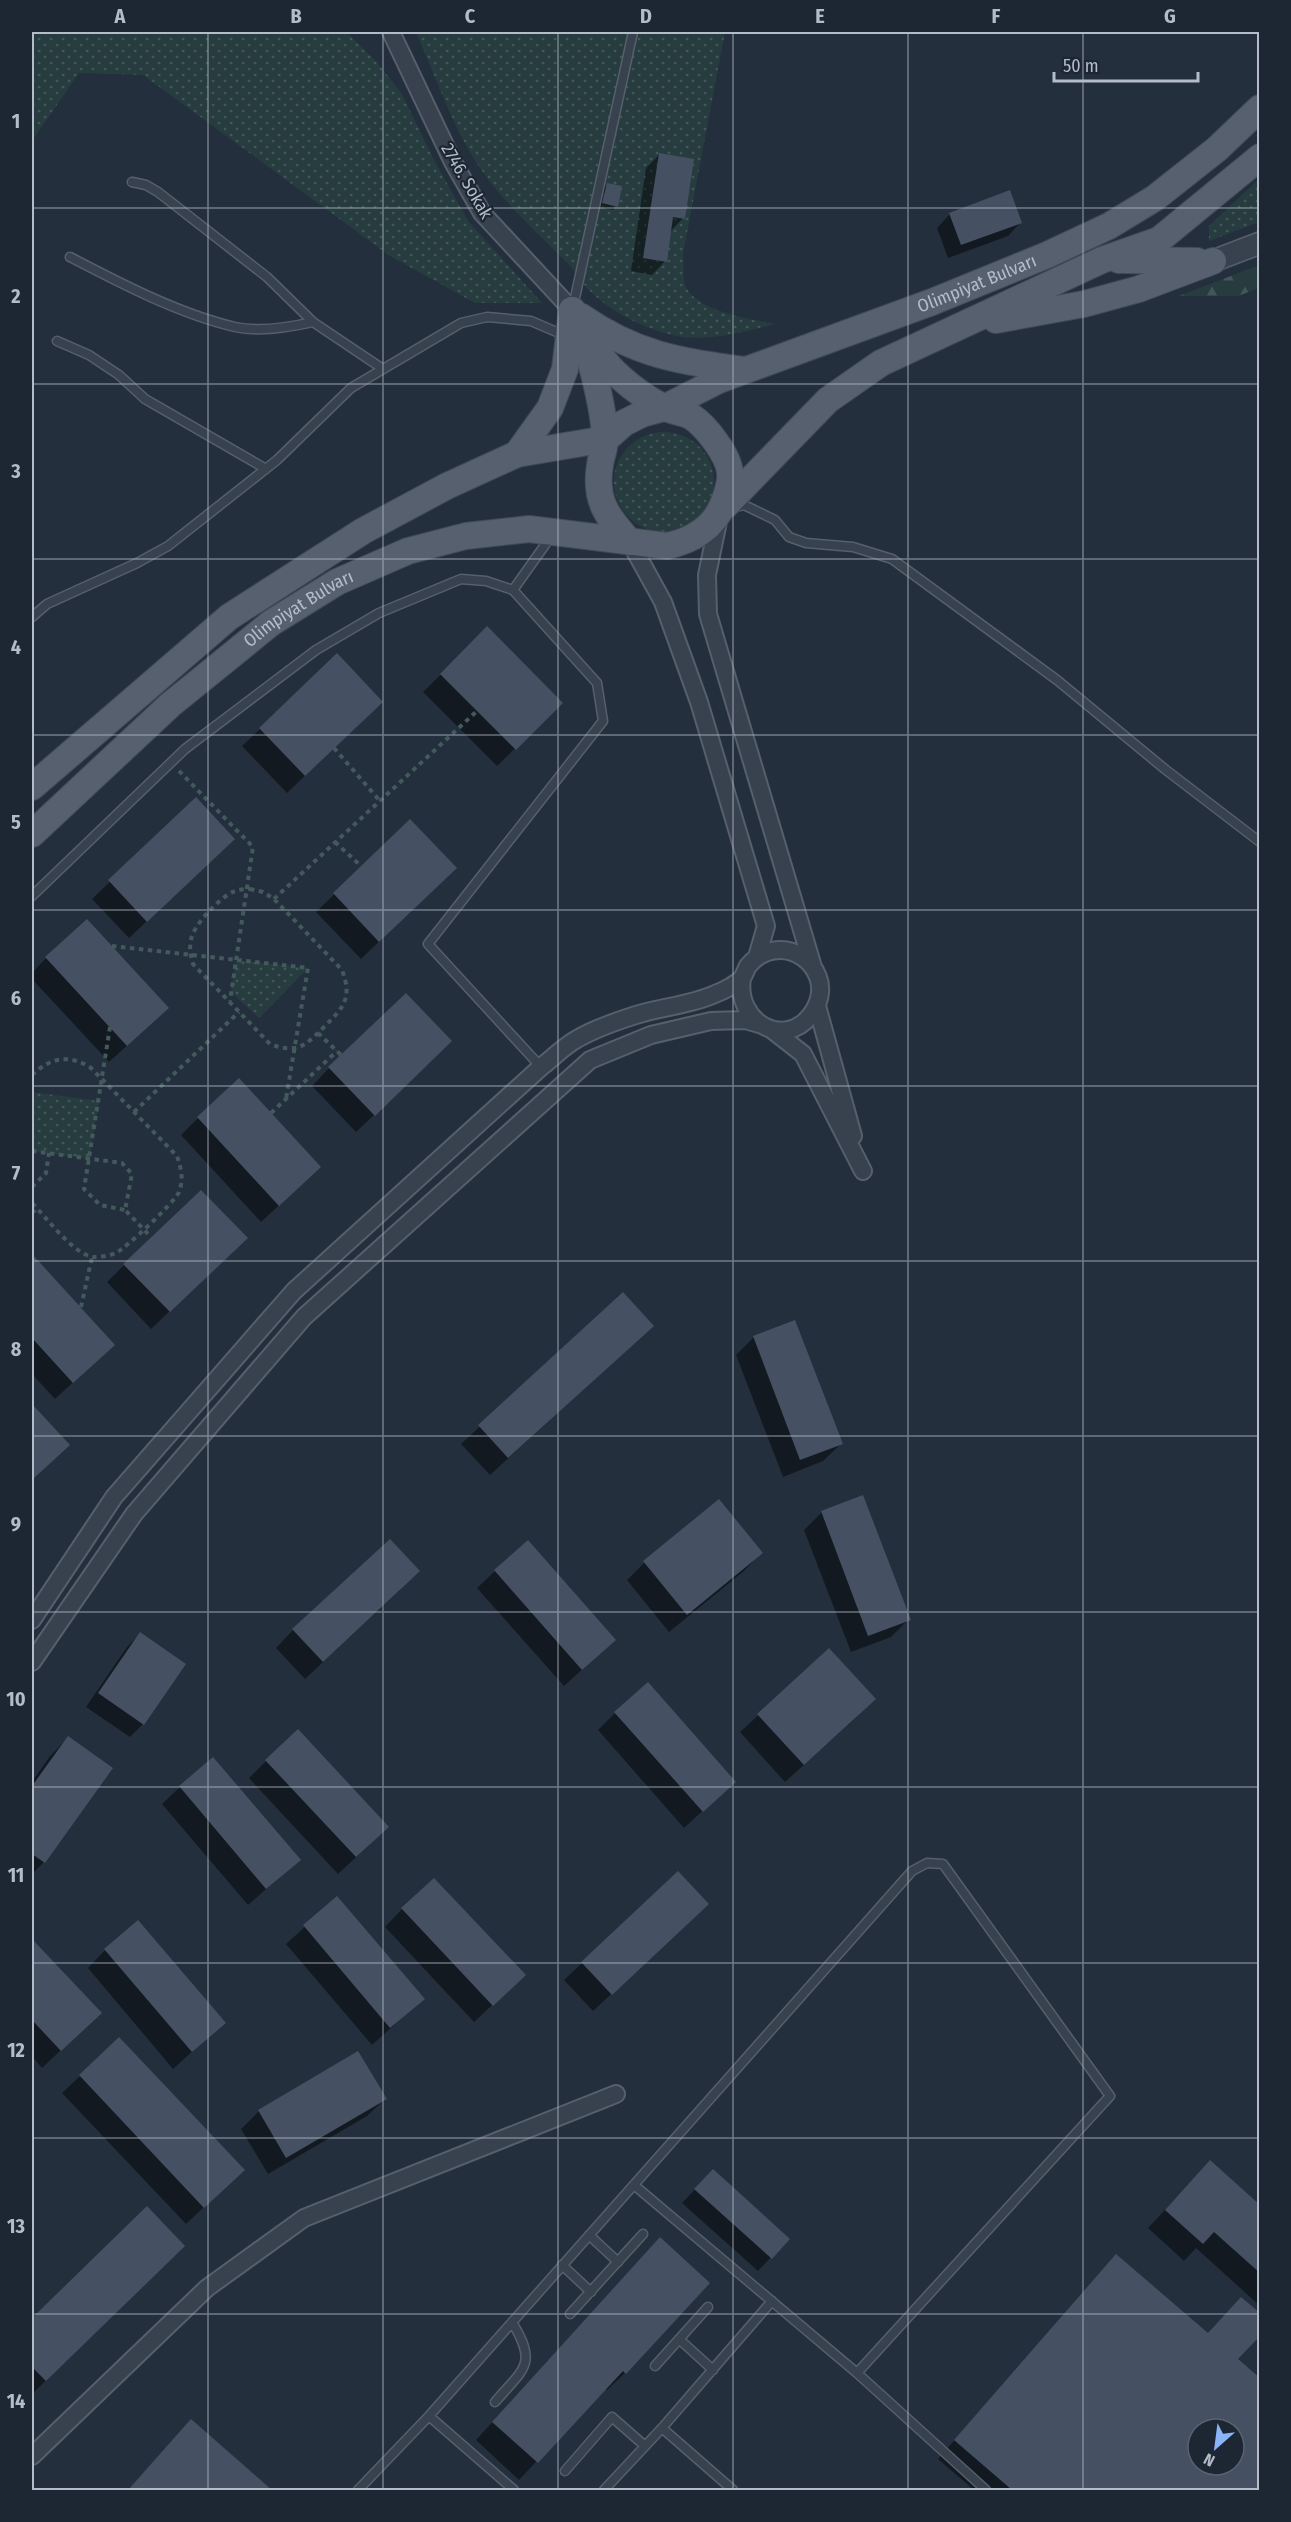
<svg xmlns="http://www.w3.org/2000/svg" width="1291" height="2522" viewBox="0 0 1291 2522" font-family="'Fira Sans Condensed',sans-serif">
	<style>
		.grass { fill: url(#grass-dots) }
		.forest { fill: url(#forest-firs) }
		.shadow { fill: #0007; fill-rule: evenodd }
		.building { fill: #455162; fill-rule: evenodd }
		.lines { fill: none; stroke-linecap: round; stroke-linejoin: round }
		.service-casing { stroke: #565f6c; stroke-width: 11 }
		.minor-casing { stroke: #565f6c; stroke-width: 20 }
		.tertiary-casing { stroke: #565f6c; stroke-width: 24 }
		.primary-casing { stroke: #414a57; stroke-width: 28 }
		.path { stroke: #44595c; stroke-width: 4; stroke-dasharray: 4.5 4.5; stroke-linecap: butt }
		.service { stroke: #38414e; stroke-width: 8 }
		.minor { stroke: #38414e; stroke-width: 16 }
		.tertiary { stroke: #38414e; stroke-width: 21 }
		.primary { stroke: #56606e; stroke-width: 26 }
		.grid { fill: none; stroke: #b4bcc9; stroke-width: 1.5; stroke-opacity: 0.55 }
		.labels { text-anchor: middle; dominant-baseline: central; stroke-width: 4.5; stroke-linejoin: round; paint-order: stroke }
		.street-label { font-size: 18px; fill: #b4bcc9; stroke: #1d2633 }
		.neatline { fill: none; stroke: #b4bcc9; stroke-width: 2 }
		.grid-label { font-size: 20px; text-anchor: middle; font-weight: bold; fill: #b4bcc9 }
	</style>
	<defs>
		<pattern id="grass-dots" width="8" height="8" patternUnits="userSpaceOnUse" patternTransform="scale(1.5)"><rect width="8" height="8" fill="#263c3f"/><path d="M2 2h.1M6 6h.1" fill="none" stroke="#435659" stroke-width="1.8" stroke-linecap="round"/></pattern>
		<pattern id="forest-firs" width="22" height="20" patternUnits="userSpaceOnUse" patternTransform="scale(1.5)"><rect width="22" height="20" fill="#263c3f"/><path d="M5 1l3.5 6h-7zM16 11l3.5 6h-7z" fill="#435659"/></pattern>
	</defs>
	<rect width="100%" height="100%" fill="#242f3e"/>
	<path class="grass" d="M32 32H346L376 61 402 94 433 158 468 221 542 303H475L390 256 143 75 79 73 32 141Z
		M416 32H725L683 254C684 263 682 279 686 287 698 312 751 319 775 324 743 332 706 343 672 335 644 328 613 313 592 293 583 285 577 273 569 265 540 235 510 209 485 175 454 133 437 79 416 32Z
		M1259 179V222L1209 241V226Z
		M614 482a50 50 0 1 1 100 0a50 50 0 1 1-100 0Z
		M236 960 308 968 259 1018 231 992Z
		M32 1092 99 1101 89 1159 32 1151Z"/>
	<path class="forest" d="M1259 265V288L1238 296H1179Z"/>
	<path class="shadow" d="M659 155 683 218 670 232 665 261 652 275 631 271 646 168Z
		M607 185 617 206 613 210 599 207 603 189Z
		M950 214 1021 222 1008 236 948 258 937 228Z
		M487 629 561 703 497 766 423 692Z
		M364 719 287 793 242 746 260 729Z
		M196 799 216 856 129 938 92 899Z
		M410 821 437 885 361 959 316 912Z
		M46 958 150 1025 109 1062 32 979V973Z
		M433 1059 356 1132 312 1086 329 1068Z
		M198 1118 301 1185 261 1222 181 1135Z
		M228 1255 151 1329 107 1282 124 1265Z
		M33 1258 95 1362 55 1399 32 1374Z
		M623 1294 634 1343 490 1475 461 1444Z
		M754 1337 841 1444 823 1461 783 1477 736 1355Z
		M32 1406 68 1445 32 1480Z
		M822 1512 909 1619 891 1637 851 1652 804 1530Z
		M761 1553 744 1571 669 1632 627 1580 644 1563Z
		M495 1571 596 1657 564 1686 477 1588Z
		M401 1589 305 1679 276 1648 293 1630Z
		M140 1634 143 1724 130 1737 86 1707 127 1647Z
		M829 1650 857 1717 785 1782 740 1732Z
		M615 1713 734 1782 684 1828 598 1730Z
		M68 1738 111 1769 44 1862 32 1874V1782L50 1756Z
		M266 1761 370 1844 338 1874 249 1778Z
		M180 1787 299 1860 248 1905 162 1804Z
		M337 1898 423 1999 372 2045 286 1944Z
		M402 1909 506 1992 474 2022 385 1927Z
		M690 1921 593 2011 564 1980 582 1963Z
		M32 1941 100 2013 42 2068 32 2056Z
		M105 1950 224 2023 173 2069 88 1968Z
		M80 2076 225 2187 186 2224 62 2093Z
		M385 2099 367 2116 268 2174 241 2129 259 2111Z
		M1193 2180 1260 2207V2306L1196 2248 1184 2261 1148 2228Z
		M700 2184 788 2239 758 2271 682 2203Z
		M147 2208 166 2263 32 2394V2320Z
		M1116 2256 1260 2380V2490H974L938 2459ZM1198 2429H1234V2465H1198Z
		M643 2257 625 2373 607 2390 605 2388 519 2480 476 2440Z
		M191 2421 269 2490H128Z"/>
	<path class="building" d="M659 153 694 159 685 219 673 217 667 262 643 258Z
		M607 183 622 186 618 207 602 203Z
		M1010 190 1022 223 961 245 949 213Z
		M487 626 563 703 516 750 440 674Z
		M337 653 383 702 305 776 259 728Z
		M196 797 235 839 147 922 108 880Z
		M410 819 457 868 379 942 333 893Z
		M87 919 169 1008 127 1046 45 957Z
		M406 993 452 1041 375 1116 328 1067Z
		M239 1078 321 1167 279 1206 197 1117Z
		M201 1190 248 1238 170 1312 123 1264Z
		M32 1254 115 1345 73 1383 32 1338Z
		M623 1292 654 1326 508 1458 478 1425Z
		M795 1320 843 1444 800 1460 753 1336Z
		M32 1404 70 1445 32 1480Z
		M863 1495 911 1620 868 1636 821 1511Z
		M719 1499 763 1553 687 1615 643 1561Z
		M390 1539 420 1571 323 1662 292 1629Z
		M528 1540 616 1640 582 1670 494 1570Z
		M140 1632 186 1664 144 1725 98 1693Z
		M829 1648 876 1699 804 1765 757 1714Z
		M648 1682 736 1782 703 1812 614 1712Z
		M298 1729 389 1827 356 1857 265 1760Z
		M68 1736 113 1768 45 1863 32 1854V1786Z
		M213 1757 301 1860 266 1889 179 1786Z
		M678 1871 709 1904 612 1995 581 1962Z
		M434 1878 526 1975 493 2006 401 1908Z
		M337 1896 425 1999 390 2028 303 1925Z
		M138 1920 226 2023 192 2052 104 1949Z
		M32 1939 102 2013 61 2051 32 2020Z
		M119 2037 245 2170 204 2208 79 2075Z
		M358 2051 387 2099 286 2158 258 2110Z
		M1210 2160 1260 2205V2273L1214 2232 1203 2244 1165 2210Z
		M713 2169 790 2239 772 2259 694 2189Z
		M147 2206 185 2246 46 2381 32 2367V2318Z
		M660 2237 710 2283 626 2374 623 2371 538 2463 492 2422Z
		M1116 2254 1208 2333 1241 2297 1260 2313V2336L1238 2359 1260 2378V2490H1012L954 2440ZM1198 2429H1234V2465H1198Z
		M191 2419 272 2490H128Z"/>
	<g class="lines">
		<defs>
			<path id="service" d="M132 182 146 185 158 192 267 277 313 322 383 369
				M70 257C120 283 179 314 235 327 258 332 291 327 313 322
				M573 307 633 32
				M57 341 89 355 119 375 145 399 266 469
				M736 507 744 505 775 520 789 537 806 543 853 547 892 559 1057 680 1166 770 1260 842
				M513 590 552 535
				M32 617 47 604 137 563 168 546 277 460 351 388 461 323 487 317 531 321 566 336
				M32 896 185 749 316 650 379 613 461 579 486 581 513 590 597 683 603 721 428 944 541 1067
				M634 2185 857 2373 986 2490
				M589 2235 618 2262
				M562 2265 591 2292
				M570 2314 643 2234
				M679 2339 713 2370
				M655 2366 708 2307
				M495 2402C524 2368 538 2365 512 2322
				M429 2416 514 2490
				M565 2471 612 2417 645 2446
				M358 2490 429 2416 912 1871 927 1863 943 1864 1110 2096 857 2373
				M604 2490 662 2428
				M733 2490 662 2428 772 2301"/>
			<path id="minor" d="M391 32 453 162 482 213 572 310
				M719 517 707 575 708 614 813 967
				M630 542 663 602 699 702 766 926 757 957
				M817 1006 853 1136
				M771 1029 803 1054 863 1171
				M32 1620 114 1497 294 1291 541 1067C553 1058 564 1046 577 1039 594 1029 617 1021 636 1015 661 1007 691 1005 715 994 723 991 737 984 742 978 745 974 746 969 748 966 756 956 768 950 780 950 797 950 812 961 818 977 823 990 819 1005 810 1016 784 1049 735 1022 742 978
				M32 1662 134 1514 304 1317 590 1060 651 1035 711 1021 745 1020 759 1024
				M32 2456 207 2288 304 2218 616 2094"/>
			<path id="tertiary" d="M1213 261 1260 243"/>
			<g id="primary">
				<path d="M1119 260 1197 261"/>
				<path d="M580 316C636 355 678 361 745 370"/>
				<path d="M996 320 1084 304 1139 289 1213 261"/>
				<path d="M586 347C594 370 604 413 605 437 606 446 601 456 600 465 594 500 607 517 630 542"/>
				<path id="s1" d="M606 439 624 423 642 414 664 408 719 380 932 302 1047 255 1109 226 1155 198 1217 149 1260 108"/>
				<path d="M517 454 550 408 565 369 572 310"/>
				<path d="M725 506 828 400 881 363 1102 260 1159 240 1260 157"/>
				<path d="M32 787 229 617 363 531 447 486 517 454 606 439"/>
				<path id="s2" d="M32 834 170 705 271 623 337 582 408 551 466 536 529 529 667 546C691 541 714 528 723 504 727 494 731 483 730 473 729 456 706 426 692 417 684 412 674 412 666 408 651 402 632 388 620 377 599 359 587 334 572 310"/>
			</g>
		</defs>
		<use href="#service" class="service-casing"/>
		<use href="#minor" class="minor-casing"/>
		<use href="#tertiary" class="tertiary-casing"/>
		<use href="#primary" class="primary-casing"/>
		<path class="path" d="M334 748 380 801
			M179 771 253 847 230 1001
			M335 842 361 866
			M250 889 263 892 274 899 342 970C353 999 343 1008 323 1028 305 1046 297 1054 270 1044L193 964C191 956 189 949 191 940 193 925 221 896 235 891 240 889 245 889 250 889Z
			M274 899 477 711
			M112 946 308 968 286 1099
			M110 1027 84 1189 100 1205 125 1210
			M318 1033 341 1055
			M32 1075C51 1057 69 1054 91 1068L177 1156C181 1168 184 1179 179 1192 174 1203 127 1247 116 1253 109 1256 100 1257 93 1257 73 1254 46 1217 32 1203
			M134 1112 239 1012
			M271 1113 337 1051
			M32 1151 122 1163 132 1174 125 1210 151 1237
			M32 1187 46 1173 49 1153
			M32 1213 37 1208
			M81 1307 92 1257"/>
		<use href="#service" class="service"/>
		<use href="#minor" class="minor"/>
		<use href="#tertiary" class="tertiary"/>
		<use href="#primary" class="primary"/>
	</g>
	<path class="grid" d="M208 32V2490M383 32V2490M558 32V2490M733 32V2490M908 32V2490M1083 32V2490M32 208H1260M32 384H1260M32 559H1260M32 735H1260M32 910H1260M32 1086H1260M32 1261H1260M32 1436H1260M32 1612H1260M32 1787H1260M32 1963H1260M32 2138H1260M32 2314H1260"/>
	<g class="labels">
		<g class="street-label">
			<text transform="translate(467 181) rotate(60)">2746. Sokak</text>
			<text stroke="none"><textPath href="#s1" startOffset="404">Olimpiyat Bulvarı</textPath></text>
			<text stroke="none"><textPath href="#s2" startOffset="350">Olimpiyat Bulvarı</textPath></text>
		</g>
	</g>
	<rect width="1291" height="2522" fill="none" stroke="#1d2633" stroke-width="66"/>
	<g transform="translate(1216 2447) rotate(208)"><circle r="28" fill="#1d2633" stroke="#59626f" stroke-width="1.5"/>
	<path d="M0-4.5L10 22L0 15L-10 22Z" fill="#8ab4f8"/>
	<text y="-9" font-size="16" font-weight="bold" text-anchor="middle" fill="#b4bcc9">N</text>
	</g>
	<path d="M1054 72v9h144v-9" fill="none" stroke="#b4bcc9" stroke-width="3"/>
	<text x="1063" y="72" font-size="18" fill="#b4bcc9" stroke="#1d2633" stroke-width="4.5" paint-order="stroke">50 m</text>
	<rect x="33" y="33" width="1225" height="2456" class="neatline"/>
	<g class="grid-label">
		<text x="120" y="23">A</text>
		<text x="296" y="23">B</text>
		<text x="470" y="23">C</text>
		<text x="646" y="23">D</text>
		<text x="820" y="23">E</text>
		<text x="996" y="23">F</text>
		<text x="1170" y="23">G</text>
		<text x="16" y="128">1</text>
		<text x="16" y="303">2</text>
		<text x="16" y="478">3</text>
		<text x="16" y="654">4</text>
		<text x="16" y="829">5</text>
		<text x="16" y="1005">6</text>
		<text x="16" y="1180">7</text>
		<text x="16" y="1356">8</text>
		<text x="16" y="1531">9</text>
		<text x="16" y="1706">10</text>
		<text x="16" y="1882">11</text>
		<text x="16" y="2057">12</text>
		<text x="16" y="2233">13</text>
		<text x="16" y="2408">14</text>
	</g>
</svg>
